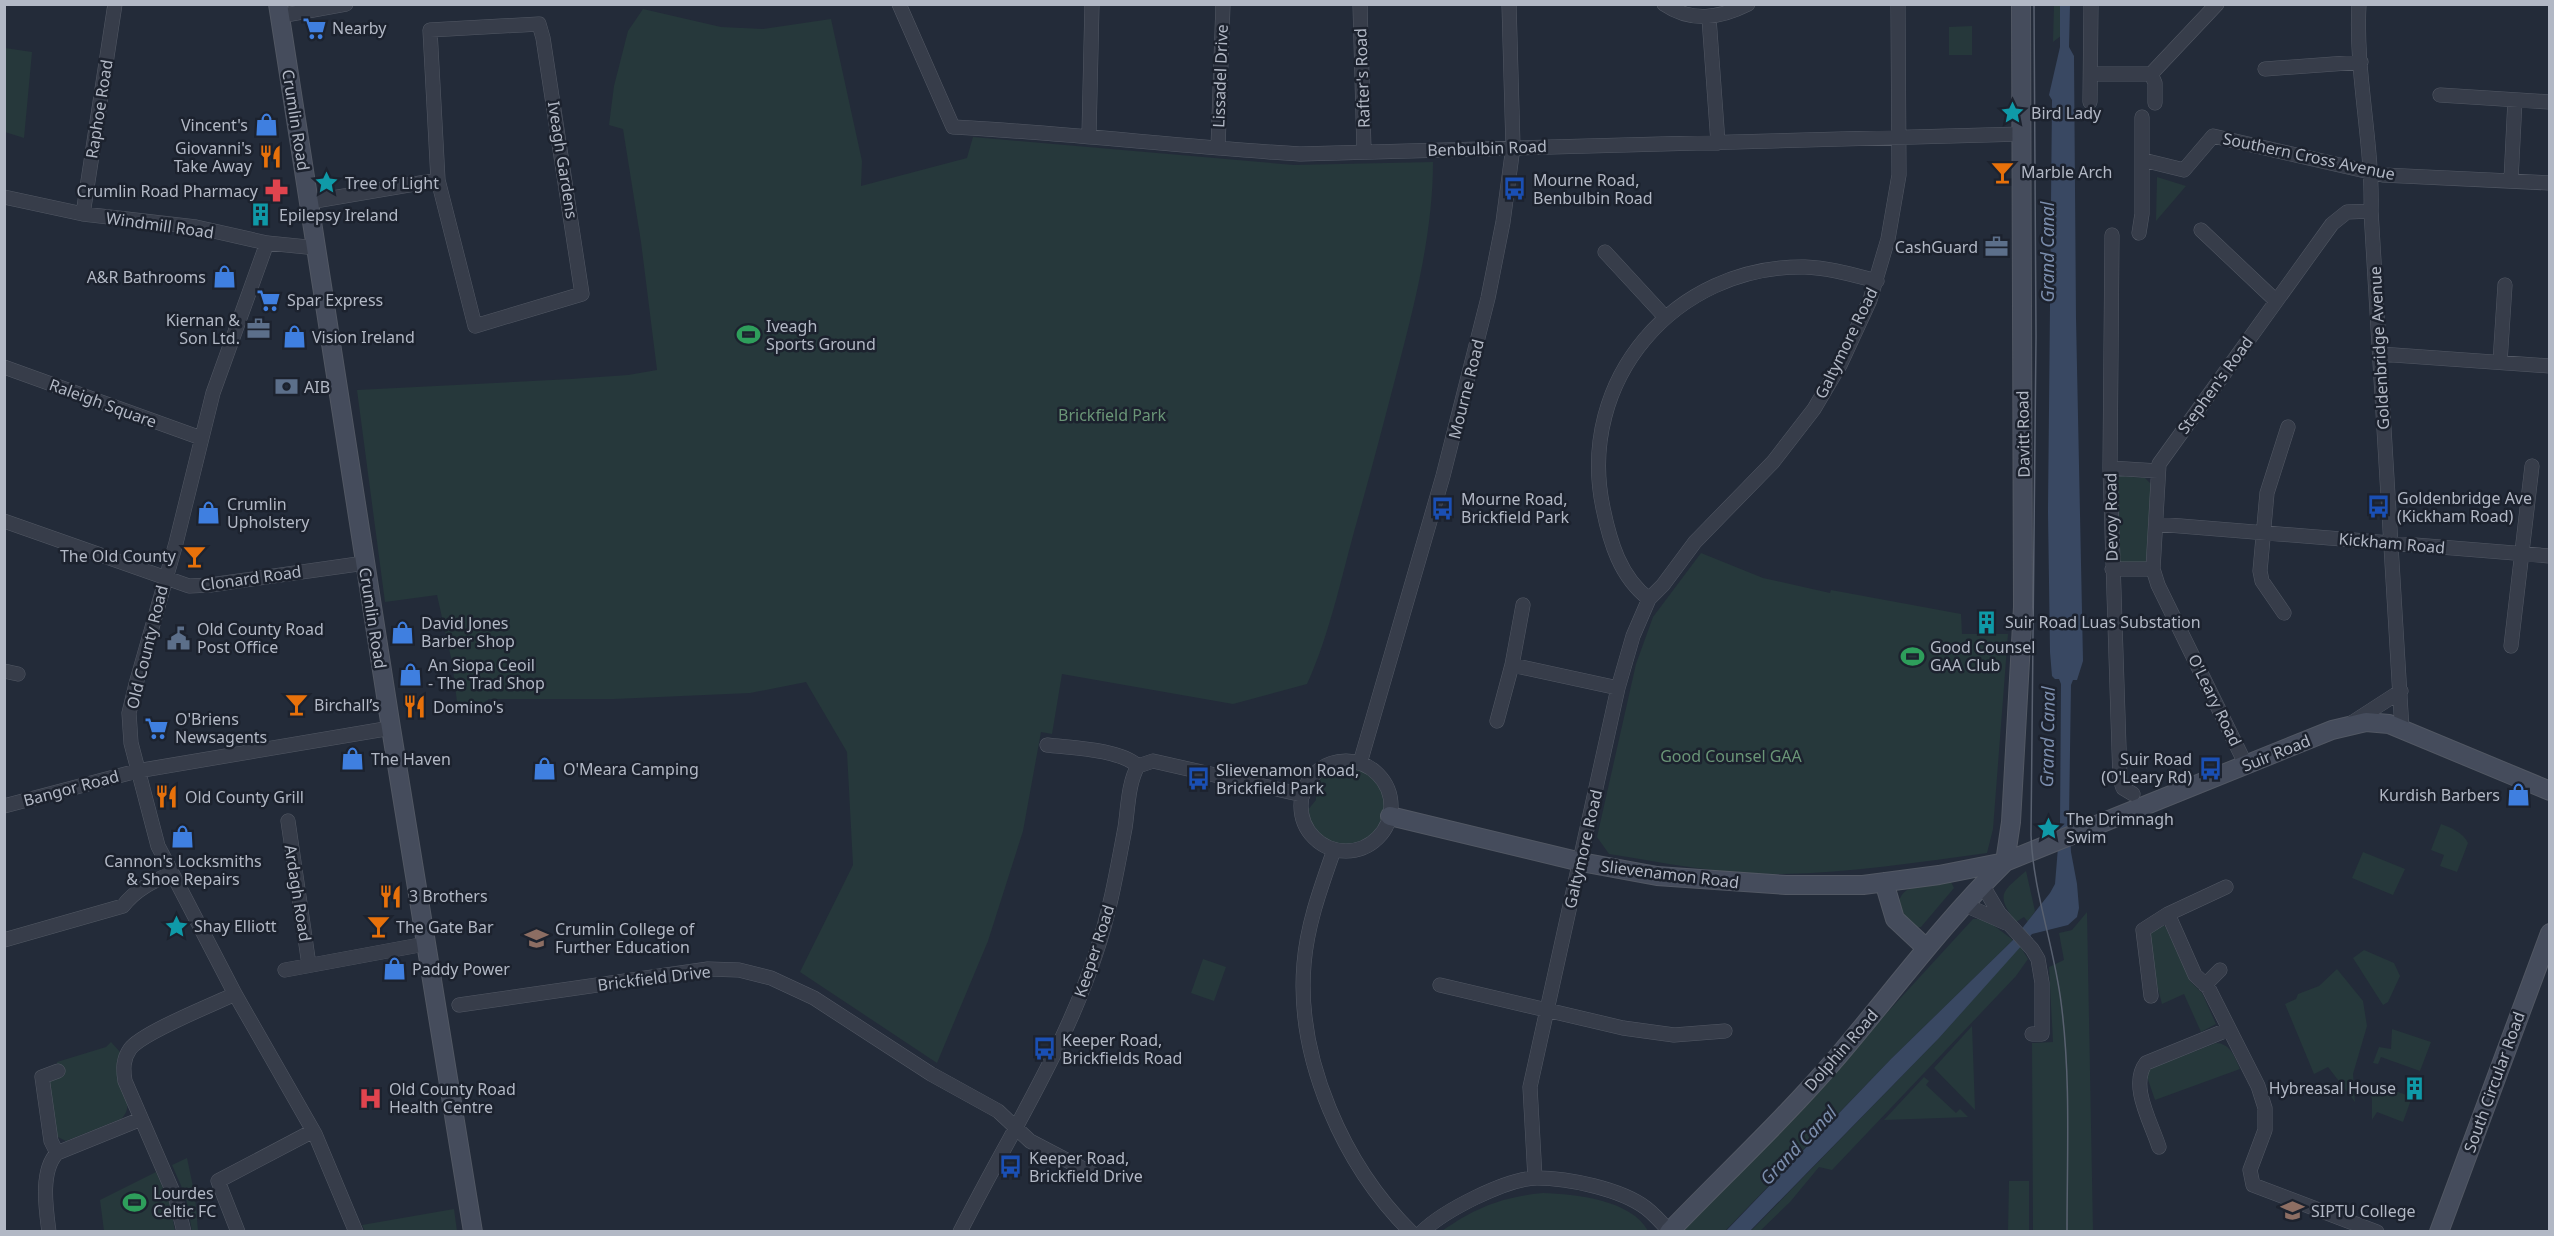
<svg xmlns="http://www.w3.org/2000/svg" width="2554" height="1236" viewBox="0 0 2554 1236" font-family="'Noto Sans',sans-serif">
	<style>
		.green { fill: #26383b }
		.water { fill: #394862 }
		.lines { fill: none; stroke-linecap: round; stroke-linejoin: round }
		.street-casing { stroke: #525864; stroke-width: 15 }
		.secondary-casing { stroke: #525864; stroke-width: 20 }
		.street { stroke: #373d4a; stroke-width: 14 }
		.secondary { stroke: #454c5c; stroke-width: 18 }
		.tram { stroke: #596170; stroke-width: 1.5 }
		.labels { text-anchor: middle; dominant-baseline: central; stroke-width: 5; stroke-linejoin: round; paint-order: stroke }
		.poi-label { font-size: 16px; fill: #b2b8c5; stroke: #1c222e; text-anchor: start }
		.street-label { font-size: 16px; fill: #b2b8c5; stroke: #1c222e }
		.park-label { font-size: 16px; fill: #6a9577; stroke: #1c222e }
		.water-label { font-size: 18px; font-style: italic; fill: #7b8dac; stroke: #1c222e }
	</style>
	<rect width="100%" height="100%" fill="#232b39"/>
	<path class="green" d="M2054 5H2062V35L2053 42Z
		M643 9 721 27 763 29 831 19 862 161 861 186 967 158 973 137 1294 165 1433 162C1433 230 1416 299 1399 364 1386 414 1373 464 1359 514 1343 569 1331 632 1307 684L1233 704 1062 674 1052 734 1041 732 1023 831 988 941 937 1063 800 972 853 865 847 752 806 682 750 693 614 699H489L474 709 458 710 452 662 437 595 385 602 357 390 571 379 628 375 657 370 641 242 623 129 609 125 614 86 628 31Z
		M1972 26V55H1949V27Z
		M5 48 32 52 24 138 5 132Z
		M2157 177 2186 186 2156 221Z
		M2120 476 2145 478 2152 485 2150 550 2147 562 2143 564 2118 562 2116 482Z
		M1701 553 1763 578 1830 593 1831 590 1961 614 1962 634H2008L1993 829 1987 853C1919 862 1851 873 1782 874 1724 875 1665 863 1609 854L1597 837 1636 664 1653 617Z
		M1340 768C1411 764 1388 867 1331 843 1317 837 1310 825 1307 811L1316 800 1315 784 1326 773Z
		M2441 824C2451 828 2463 832 2468 843L2457 872 2440 866 2444 855 2431 850Z
		M2363 852 2405 869 2393 895 2352 878Z
		M2026 871 2035 911 2028 922 2024 917 2016 922C1995 894 2002 892 2026 871Z
		M1951 882 1954 888 1921 927C1901 930 1890 901 1907 890 1918 884 1938 884 1951 882Z
		M2087 912 2093 1231H2033L2032 1043 2053 1042 2049 967 2064 960 2059 933 2072 930Z
		M1973 919H1985L2013 940 1891 1059 1725 1231 1682 1232 1852 1051Z
		M2150 925 2165 926 2190 981 2202 993 2216 1024 2201 1032 2184 994 2162 1004 2144 936Z
		M2020 946 2028 959 2016 976 1832 1170 1819 1167 1790 1202 1760 1231 1750 1232 1939 1038Z
		M2364 950 2394 963 2400 976 2388 1002 2383 1005 2353 958Z
		M1203 959 1226 967 1214 1001 1191 993Z
		M2337 969 2363 1001 2367 1026 2353 1074 2355 1102 2328 1067 2314 1074 2285 1004 2296 999 2298 994 2319 986Z
		M1972 1026 1975 1110 1934 1068Z
		M2392 1029 2431 1042 2420 1071 2381 1057 2378 1064 2373 1063 2379 1047 2391 1049Z
		M111 1042 121 1053C118 1060 116 1066 117 1073 120 1089 136 1105 121 1119L66 1141 56 1136 49 1081 59 1076 57 1062 106 1047Z
		M2216 1043C2231 1044 2234 1056 2240 1069L2155 1100 2145 1071Z
		M1924 1077 1929 1081 1926 1085 1956 1113 1960 1109 1968 1117 1884 1120Z
		M2384 1087 2412 1097 2403 1122 2377 1112 2372 1120V1099L2368 1089 2381 1093Z
		M187 1158 195 1196 198 1231H192L186 1197 172 1165Z
		M156 1172 170 1204 175 1231H104L100 1200Z
		M2009 1181H2029V1231H2008Z
		M1543 1193C1575 1194 1632 1200 1648 1231H1442C1476 1207 1502 1197 1543 1193Z
		M454 1209 457 1231H365L362 1225Z"/>
	<path class="water" d="M2060 5H2070L2069 47 2074 56 2076 318 2083 661 2077 680H2073L2071 685 2069 818 2071 852 2077 884 2079 908 2077 917 2068 925 2032 934 1939 1038 1750 1231 1725 1232 1891 1059 2013 940 2050 893 2055 884 2060 823 2061 684 2059 679H2055L2052 676 2050 652 2048 512 2052 100 2049 95 2060 47Z"/>
	<g class="lines">
		<defs>
			<path id="street" d="M899 4 953 127C1069 133 1184 147 1300 154L2022 134
				M1360 4 1364 151
				M1664 4C1692 23 1720 18 1748 4
				M2359 4C2355 73 2373 143 2371 211L2402 730
				M280 16 346 4
				M1709 18 1718 143
				M2265 69 2361 62
				M2091 74H2151L2217 4
				M2151 74 2155 83V103
				M2440 95 2550 102
				M2090 102 2091 4
				M1089 135 1092 4
				M1218 148 1223 4
				M2143 160 2184 170 2213 136 2383 175 2550 183
				M2511 180 2515 100
				M4 197 83 214 196 227 267 243 317 248
				M309 202 438 180 430 30 539 24 543 38 582 294 475 326 438 180
				M83 214 115 4
				M2201 230 2275 300
				M2139 233 2142 214V117
				M2112 235 2110 468 2120 779 2123 788 2133 794
				M267 243 213 393 176 543 136 684 129 713 131 743 158 846 235 994 315 1134 356 1232
				M1605 252 1665 317
				M2380 354 2550 366
				M2500 362 2505 285
				M4 367 201 438
				M2110 468 2158 471
				M4 521 189 586 210 585 365 563
				M2156 524 2550 556
				M2112 569H2153
				M1649 599C1620 577 1610 542 1603 508 1576 380 1675 265 1805 267 1830 268 1853 275 1877 281
				M2284 613 2262 581 2260 571 2267 493 2288 427
				M2511 646 2532 466
				M1512 665 1618 688
				M4 671 18 674
				M1497 721 1512 665 1523 605
				M2350 724 2401 691
				M1047 745C1072 748 1119 749 1138 766
				M1301 806a45 45 0 1 1 90 0a45 45 0 1 1-90 0Z
				M1360 763 1443 476 1488 298 1503 222 1513 147 1509 4
				M2246 765 2158 585 2153 569 2159 464 2332 224 2347 212 2371 211
				M1138 766 1153 761 1303 795
				M4 806 137 771 391 728
				M288 821 309 965
				M1334 850C1321 887 1307 925 1304 964 1296 1059 1344 1166 1411 1232
				M1983 886 1999 913 2032 949 2038 959 2042 983V1034H2032
				M1965 905 2006 923
				M2168 914 2226 887
				M4 940 123 906C136 889 152 882 172 873
				M285 970 425 944
				M1440 985 1623 1028 1674 1035 1725 1031
				M2205 985 2220 970
				M2151 996 2143 930 2168 914 2195 975 2208 987 2258 1086 2265 1108V1130L2250 1170 2253 1185 2377 1232
				M459 1005 708 969 739 970 771 978 814 998 931 1074 998 1111 1030 1141 1093 1174
				M2159 1147C2151 1122 2129 1085 2146 1063L2227 1030
				M57 1153 51 1141 42 1077 58 1071
				M1535 1178 1530 1087 1618 688 1633 636 1649 599 1663 585 1695 542 1773 462 1814 409 1840 365 1870 300 1888 239 1899 175 1898 4
				M49 1232C46 1209 40 1171 57 1153L141 1119
				M184 1232 176 1199 125 1081C123 1069 123 1059 130 1049 141 1033 214 1004 235 994
				M238 1232 218 1181 313 1131
				M960 1232C1007 1139 1064 1051 1096 953 1110 912 1117 870 1125 828 1128 809 1128 783 1138 766
				M1422 1232C1443 1211 1507 1178 1537 1178 1568 1178 1621 1189 1646 1208 1655 1215 1662 1223 1669 1231"/>
			<path id="secondary" d="M278 4 391 728 473 1232
				M1390 816 1581 862 1657 876 1786 885H1863L1939 875 2005 862 2332 730 2366 722 2389 724 2550 791
				M2005 862 2011 822 2023 607 2021 4
				M1884 882 1895 919 1926 948
				M1669 1232C1726 1173 1786 1117 1839 1055 1894 990 1944 922 2005 862
				M2439 1232 2550 933"/>
		</defs>
		<use href="#street" class="street-casing"/>
		<use href="#secondary" class="secondary-casing"/>
		<use href="#street" class="street"/>
		<use href="#secondary" class="secondary"/>
		<path class="tram" d="M2034 4 2036 337 2031 835C2033 891 2054 946 2061 1002 2071 1077 2067 1155 2067 1232"/>
	</g>
	<defs>
		<symbol id="supermarket-bare" viewBox="-9 -9 18 18"><path d="M-6-5.5h2.5l.6 2H6L4.5 2H-2.5L-4.4-4H-6ZM-1.5 3.2a1.3 1.3 0 1 0 .1 0ZM3 3.2a1.3 1.3 0 1 0 .1 0Z" fill="#3f7fe0" stroke="#1c222e" stroke-width="2.5" paint-order="stroke"/></symbol>
		<symbol id="sight-bare" viewBox="-9 -9 18 18"><path d="M0-6L1.8-2.2L6-1.7L2.9 1.2L3.7 5.4L0 3.3L-3.7 5.4L-2.9 1.2L-6-1.7L-1.8-2.2Z" fill="#0f9aa8" stroke="#1c222e" stroke-width="2.5" paint-order="stroke"/></symbol>
		<symbol id="shop-bare" viewBox="-9 -9 18 18"><path d="M-5-2.5h2.3a2.7 3.5 0 0 1 5.4 0H5L5.5 6h-11ZM-1.5-2.5h3a1.5 2.3 0 0 0-3 0Z" fill="#3f7fe0" stroke="#1c222e" stroke-width="2.5" paint-order="stroke"/></symbol>
		<symbol id="restaurant-bare" viewBox="-9 -9 18 18"><path d="M-5-6h1v4h1v-4h1v4h1v-4h1v5L-1.5 .5V6h-2V.5L-5-1ZM5-6V6H3V1.5H1.5Q1.5-4 5-6Z" fill="#e8710a" stroke="#1c222e" stroke-width="2.5" paint-order="stroke"/></symbol>
		<symbol id="bar-bare" viewBox="-9 -9 18 18"><path d="M-6-5H6L.8 .8V4.5H3.5V6h-7V4.5H-.8V.8Z" fill="#e8710a" stroke="#1c222e" stroke-width="2.5" paint-order="stroke"/></symbol>
		<symbol id="bus-bare" viewBox="-9 -9 18 18"><path d="M-5-6H5V4H4V6H2V4H-2V6H-4V4H-5ZM-3.5-4V0h7V-4ZM-3.5 1.2v1.5H-2V1.2ZM2 1.2v1.5H3.5V1.2Z" fill="#1a4fb4" stroke="#1c222e" stroke-width="2.5" paint-order="stroke"/></symbol>
		<symbol id="pharmacy-bare" viewBox="-9 -9 18 18"><path d="M-2-6h4v4h4v4h-4v4h-4v-4h-4v-4h4Z" fill="#e0444e" stroke="#1c222e" stroke-width="2.5" paint-order="stroke"/></symbol>
		<symbol id="building-bare" viewBox="-9 -9 18 18"><path d="M-4-6H4V6H1V3H-1V6H-4ZM-2.5-4.3h1.7v1.8h-1.7ZM.8-4.3h1.7v1.8H.8ZM-2.5-1h1.7V.8h-1.7ZM.8-1h1.7V.8H.8Z" fill="#0f9aa8" stroke="#1c222e" stroke-width="2.5" paint-order="stroke"/></symbol>
		<symbol id="office-bare" viewBox="-9 -9 18 18"><path d="M-6-3h4V-5.5h4V-3h4V5H-6ZM-1-4.5V-3h2v-1.5ZM-6 0V1H6V0Z" fill="#5c6f8a" stroke="#1c222e" stroke-width="2.5" paint-order="stroke"/></symbol>
		<symbol id="stadium-bare" viewBox="-9 -9 18 18"><path d="M0-5a6.5 5 0 1 0 0 10a6.5 5 0 1 0 0-10ZM-3.5-1.8h7v3.6h-7Z" fill="#2e9e5b" stroke="#1c222e" stroke-width="2.5" paint-order="stroke"/></symbol>
		<symbol id="bank-bare" viewBox="-9 -9 18 18"><path d="M-6-4H6V4H-6ZM0-2.3a2.3 2.3 0 1 0 0 4.6a2.3 2.3 0 1 0 0-4.6Z" fill="#5c6f8a" stroke="#1c222e" stroke-width="2.5" paint-order="stroke"/></symbol>
		<symbol id="civic-bare" viewBox="-9 -9 18 18"><path d="M-.6-6.5H3V-4.5H.6V-3L4-1V1h2V6H-6V1h2V-1L-.6-3ZM-1.2 2.5V6h2.4V2.5Z" fill="#5c6f8a" stroke="#1c222e" stroke-width="2.5" paint-order="stroke"/></symbol>
		<symbol id="university-bare" viewBox="-9 -9 18 18"><path d="M0-5L7-2L0 1L-7-2ZM-4 1L0 2.5L4 1V4Q0 6-4 4Z" fill="#8d6e63" stroke="#1c222e" stroke-width="2.5" paint-order="stroke"/></symbol>
		<symbol id="hospital-bare" viewBox="-9 -9 18 18"><path d="M-5-5h3v3.5h4V-5h3V5h-3V1.5h-4V5h-3Z" fill="#e0444e" stroke="#1c222e" stroke-width="2.5" paint-order="stroke"/></symbol>
	</defs>
	<g fill-rule="evenodd">
		<use href="#supermarket-bare" x="298" y="12" width="33" height="33"/>
		<use href="#sight-bare" x="1996" y="96" width="33" height="33"/>
		<use href="#shop-bare" x="250" y="108" width="33" height="33"/>
		<use href="#restaurant-bare" x="254" y="140" width="33" height="33"/>
		<use href="#bar-bare" x="1986" y="156" width="33" height="33"/>
		<use href="#sight-bare" x="310" y="166" width="33" height="33"/>
		<use href="#bus-bare" x="1498" y="172" width="33" height="33"/>
		<use href="#pharmacy-bare" x="260" y="174" width="33" height="33"/>
		<use href="#building-bare" x="244" y="198" width="33" height="33"/>
		<use href="#office-bare" x="1980" y="230" width="33" height="33"/>
		<use href="#shop-bare" x="208" y="260" width="33" height="33"/>
		<use href="#supermarket-bare" x="252" y="284" width="33" height="33"/>
		<use href="#office-bare" x="242" y="312" width="33" height="33"/>
		<use href="#stadium-bare" x="732" y="318" width="33" height="33"/>
		<use href="#shop-bare" x="278" y="320" width="33" height="33"/>
		<use href="#bank-bare" x="270" y="370" width="33" height="33"/>
		<use href="#bus-bare" x="2362" y="490" width="33" height="33"/>
		<use href="#bus-bare" x="1426" y="492" width="33" height="33"/>
		<use href="#shop-bare" x="192" y="496" width="33" height="33"/>
		<use href="#bar-bare" x="178" y="540" width="33" height="33"/>
		<use href="#building-bare" x="1970" y="606" width="33" height="33"/>
		<use href="#shop-bare" x="386" y="616" width="33" height="33"/>
		<use href="#civic-bare" x="162" y="622" width="33" height="33"/>
		<use href="#stadium-bare" x="1896" y="640" width="33" height="33"/>
		<use href="#shop-bare" x="394" y="658" width="33" height="33"/>
		<use href="#bar-bare" x="280" y="688" width="33" height="33"/>
		<use href="#restaurant-bare" x="398" y="690" width="33" height="33"/>
		<use href="#supermarket-bare" x="140" y="712" width="33" height="33"/>
		<use href="#shop-bare" x="336" y="742" width="33" height="33"/>
		<use href="#bus-bare" x="2194" y="752" width="33" height="33"/>
		<use href="#shop-bare" x="528" y="752" width="33" height="33"/>
		<use href="#bus-bare" x="1182" y="762" width="33" height="33"/>
		<use href="#shop-bare" x="2502" y="778" width="33" height="33"/>
		<use href="#restaurant-bare" x="150" y="780" width="33" height="33"/>
		<use href="#sight-bare" x="2032" y="812" width="33" height="33"/>
		<use href="#shop-bare" x="166" y="820" width="33" height="33"/>
		<use href="#restaurant-bare" x="374" y="880" width="33" height="33"/>
		<use href="#sight-bare" x="160" y="910" width="33" height="33"/>
		<use href="#bar-bare" x="362" y="910" width="33" height="33"/>
		<use href="#university-bare" x="520" y="922" width="33" height="33"/>
		<use href="#shop-bare" x="378" y="952" width="33" height="33"/>
		<use href="#bus-bare" x="1028" y="1032" width="33" height="33"/>
		<use href="#building-bare" x="2398" y="1072" width="33" height="33"/>
		<use href="#hospital-bare" x="354" y="1082" width="33" height="33"/>
		<use href="#bus-bare" x="994" y="1150" width="33" height="33"/>
		<use href="#stadium-bare" x="118" y="1186" width="33" height="33"/>
		<use href="#university-bare" x="2276" y="1194" width="33" height="33"/>
	</g>
	<g class="labels">
		<g class="poi-label">
			<text x="332" y="28">Nearby</text>
			<text x="2031" y="113">Bird Lady</text>
			<text x="248" y="125" text-anchor="end">Vincent's</text>
			<text x="252" y="148" text-anchor="end">Giovanni's<tspan x="252" dy="18">Take Away</tspan></text>
			<text x="2021" y="172">Marble Arch</text>
			<text x="1533" y="180">Mourne Road,<tspan x="1533" dy="18">Benbulbin Road</tspan></text>
			<text x="345" y="183">Tree of Light</text>
			<text x="258" y="191" text-anchor="end">Crumlin Road Pharmacy</text>
			<text x="279" y="215">Epilepsy Ireland</text>
			<text x="1978" y="247" text-anchor="end">CashGuard</text>
			<text x="206" y="277" text-anchor="end">A&amp;R Bathrooms</text>
			<text x="287" y="300">Spar Express</text>
			<text x="240" y="320" text-anchor="end">Kiernan &amp;<tspan x="240" dy="18">Son Ltd.</tspan></text>
			<text x="766" y="326">Iveagh<tspan x="766" dy="18">Sports Ground</tspan></text>
			<text x="312" y="337">Vision Ireland</text>
			<text x="304" y="387">AIB</text>
			<text x="2397" y="498">Goldenbridge Ave<tspan x="2397" dy="18">(Kickham Road)</tspan></text>
			<text x="1461" y="499">Mourne Road,<tspan x="1461" dy="18">Brickfield Park</tspan></text>
			<text x="227" y="504">Crumlin<tspan x="227" dy="18">Upholstery</tspan></text>
			<text x="176" y="556" text-anchor="end">The Old County</text>
			<text x="2005" y="622">Suir Road Luas Substation</text>
			<text x="421" y="623">David Jones<tspan x="421" dy="18">Barber Shop</tspan></text>
			<text x="197" y="629">Old County Road<tspan x="197" dy="18">Post Office</tspan></text>
			<text x="1930" y="647">Good Counsel<tspan x="1930" dy="18">GAA Club</tspan></text>
			<text x="428" y="665">An Siopa Ceoil<tspan x="428" dy="18">- The Trad Shop</tspan></text>
			<text x="314" y="705">Birchall’s</text>
			<text x="433" y="707">Domino's</text>
			<text x="175" y="719">O'Briens<tspan x="175" dy="18">Newsagents</tspan></text>
			<text x="371" y="759">The Haven</text>
			<text x="2192" y="759" text-anchor="end">Suir Road<tspan x="2192" dy="18">(O'Leary Rd)</tspan></text>
			<text x="563" y="769">O'Meara Camping</text>
			<text x="1216" y="770">Slievenamon Road,<tspan x="1216" dy="18">Brickfield Park</tspan></text>
			<text x="2500" y="795" text-anchor="end">Kurdish Barbers</text>
			<text x="185" y="797">Old County Grill</text>
			<text x="2066" y="819">The Drimnagh<tspan x="2066" dy="18">Swim</tspan></text>
			<text x="183" y="861" text-anchor="middle">Cannon's Locksmiths<tspan x="183" dy="18">&amp; Shoe Repairs</tspan></text>
			<text x="409" y="896">3 Brothers</text>
			<text x="194" y="926">Shay Elliott</text>
			<text x="396" y="927">The Gate Bar</text>
			<text x="555" y="929">Crumlin College of<tspan x="555" dy="18">Further Education</tspan></text>
			<text x="412" y="969">Paddy Power</text>
			<text x="1062" y="1040">Keeper Road,<tspan x="1062" dy="18">Brickfields Road</tspan></text>
			<text x="2396" y="1088" text-anchor="end">Hybreasal House</text>
			<text x="389" y="1089">Old County Road<tspan x="389" dy="18">Health Centre</tspan></text>
			<text x="1029" y="1158">Keeper Road,<tspan x="1029" dy="18">Brickfield Drive</tspan></text>
			<text x="153" y="1193">Lourdes<tspan x="153" dy="18">Celtic FC</tspan></text>
			<text x="2311" y="1211">SIPTU College</text>
		</g>
		<g class="street-label">
			<text transform="translate(1220 76) rotate(-88)">Lissadel Drive</text>
			<text transform="translate(1362 78) rotate(-92)">Rafter's Road</text>
			<text transform="translate(99 109) rotate(-81)">Raphoe Road</text>
			<text transform="translate(296 120) rotate(81)">Crumlin Road</text>
			<text transform="translate(1487 148) rotate(-2)">Benbulbin Road</text>
			<text transform="translate(2309 156) rotate(12)">Southern Cross Avenue</text>
			<text transform="translate(563 160) rotate(81)">Iveagh Gardens</text>
			<text transform="translate(160 225) rotate(8)">Windmill Road</text>
			<text transform="translate(1846 343) rotate(-64)">Galtymore Road</text>
			<text transform="translate(2379 348) rotate(-93)">Goldenbridge Avenue</text>
			<text transform="translate(2215 385) rotate(-54)">Stephen's Road</text>
			<text transform="translate(1466 389) rotate(-76)">Mourne Road</text>
			<text transform="translate(103 403) rotate(20)">Raleigh Square</text>
			<text transform="translate(2023 434) rotate(-91)">Davitt Road</text>
			<text transform="translate(2111 517) rotate(-91)">Devoy Road</text>
			<text transform="translate(2392 543) rotate(5)">Kickham Road</text>
			<text transform="translate(251 578) rotate(-8)">Clonard Road</text>
			<text transform="translate(373 618) rotate(81)">Crumlin Road</text>
			<text transform="translate(147 647) rotate(-76)">Old County Road</text>
			<text transform="translate(2215 700) rotate(64)">O'Leary Road</text>
			<text transform="translate(2276 753) rotate(-22)">Suir Road</text>
			<text transform="translate(71 788) rotate(-15)">Bangor Road</text>
			<text transform="translate(1583 849) rotate(-77)">Galtymore Road</text>
			<text transform="translate(1670 874) rotate(7)">Slievenamon Road</text>
			<text transform="translate(298 893) rotate(81)">Ardagh Road</text>
			<text transform="translate(1094 951) rotate(-72)">Keeper Road</text>
			<text transform="translate(654 978) rotate(-7)">Brickfield Drive</text>
			<text transform="translate(1841 1050) rotate(-49)">Dolphin Road</text>
			<text transform="translate(2494 1082) rotate(-70)">South Circular Road</text>
		</g>
		<g class="park-label">
			<text x="1112" y="415">Brickfield Park</text>
			<text x="1731" y="756">Good Counsel GAA</text>
		</g>
		<g class="water-label">
			<text transform="translate(2047 252) rotate(-90)">Grand Canal</text>
			<text transform="translate(2047 737) rotate(-89)">Grand Canal</text>
			<text transform="translate(1798 1145) rotate(-46)">Grand Canal</text>
		</g>
	</g>
	<rect width="2554" height="1236" fill="none" stroke="#b2b8c5" stroke-width="12"/>
</svg>
